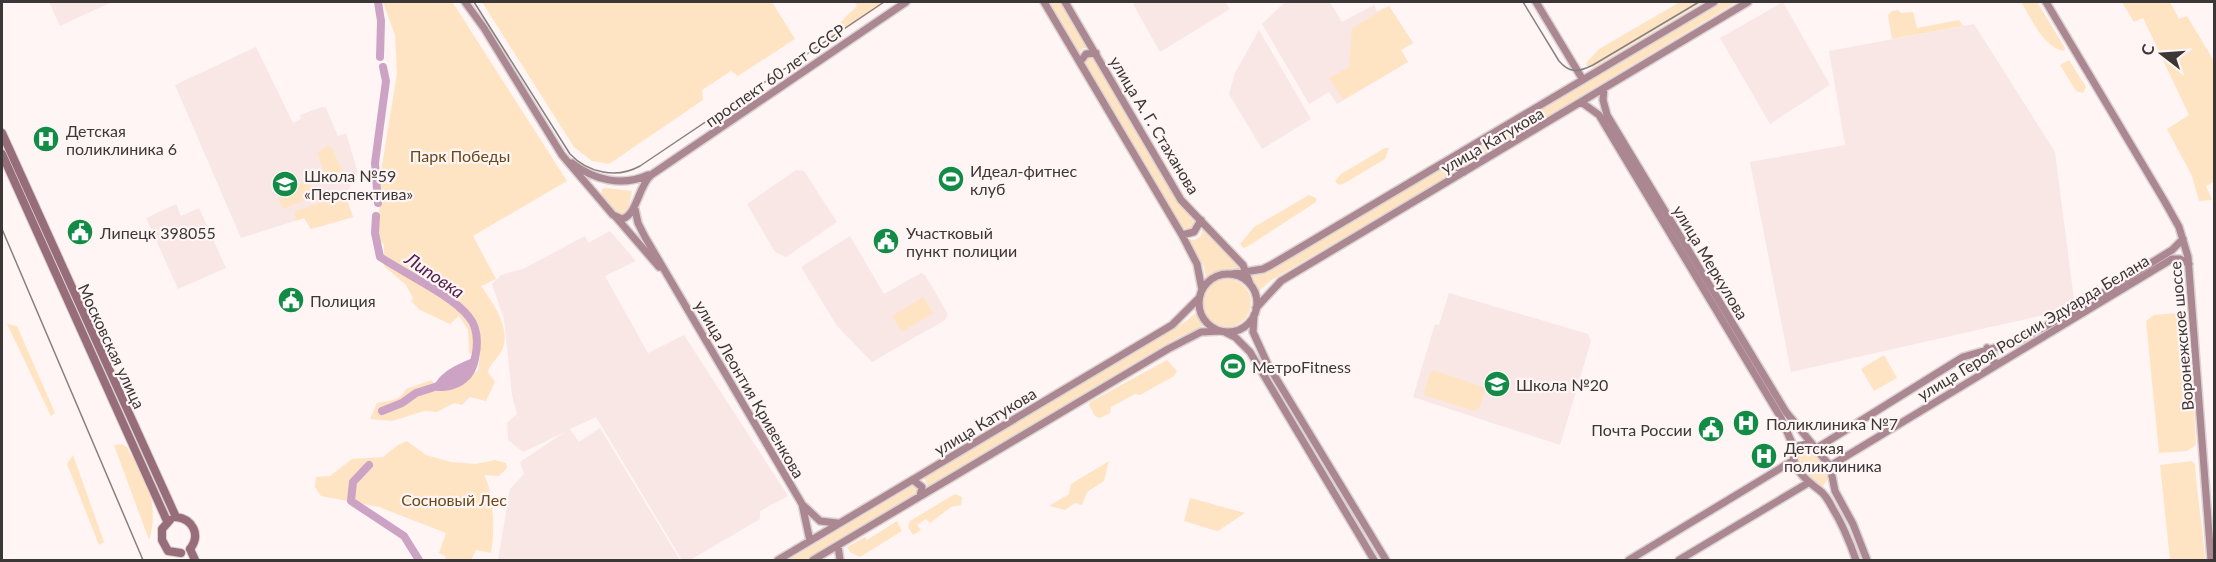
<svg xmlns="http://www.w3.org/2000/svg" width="2216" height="562" viewBox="0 0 2216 562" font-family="Lato,sans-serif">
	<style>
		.built { fill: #f9e7e6 }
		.green { fill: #fee4c3 }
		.water { fill: #cda3c5 }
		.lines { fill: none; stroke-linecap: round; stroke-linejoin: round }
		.river { stroke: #cda3c5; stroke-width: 8 }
		.secondary-casing { stroke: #dbd3d2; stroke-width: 10 }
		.primary-casing { stroke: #dbd3d2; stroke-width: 10 }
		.secondary { stroke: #ab8792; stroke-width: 7 }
		.primary { stroke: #976d7a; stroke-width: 8 }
		.tram { stroke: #878181; stroke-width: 1.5 }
		.rail { stroke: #878181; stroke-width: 1.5 }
		.labels { text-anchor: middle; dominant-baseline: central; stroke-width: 4.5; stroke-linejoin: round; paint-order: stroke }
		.street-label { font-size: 16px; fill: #3b3737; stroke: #fef5f4 }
		.poi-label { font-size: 16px; fill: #3b3737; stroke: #fef5f4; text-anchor: start }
		.park-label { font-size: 16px; fill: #6a4a18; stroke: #fef5f4 }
		.water-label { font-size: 18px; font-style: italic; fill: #53214d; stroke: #fef5f4 }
	</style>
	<rect width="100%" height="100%" fill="#fef5f4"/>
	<path class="built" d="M49 2H112L60 26Z
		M1137 2H1225L1230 9 1160 52 1133 4Z
		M1285 2H1330L1342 22 1374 5 1377 11 1389 6 1413 43 1401 50 1408 62 1337 104 1329 92 1309 104 1262 24Z
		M1783 2 1830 85 1770 124 1720 38Z
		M1974 24 2055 152 2075 308 1791 372 1750 162 1845 145 1829 51Z
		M1259 30 1311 119 1262 149 1229 94 1235 73Z
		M256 47 293 123 301 119 300 115 322 107 326 108 338 136 346 133 358 173 345 195 353 217 311 229 304 218 241 238 175 85Z
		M796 170 804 171 837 222 786 257 775 252 747 204Z
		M176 204 181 216 199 208 226 268 178 289 146 218Z
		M610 231 636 261 605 276 648 353 684 335 788 496 760 511V519L690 560H682L596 417 570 429 579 442 600 428 680 560H498L510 489 524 474 520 462 565 432 523 452 508 440 507 423 517 414 512 395 504 319 492 284 501 275 523 269 585 236 588 243Z
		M850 236 884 294 921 273 925 275 948 314 945 320 872 362 837 326 801 267Z
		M1449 293 1588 334 1591 341 1560 445 1413 397 1435 324 1439 325Z"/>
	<path class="green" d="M383 2 453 3 567 181 473 236 496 279 481 286C493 303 510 326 503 348 499 358 491 362 488 372L495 382 486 401 470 397 462 405 454 403 437 412 424 411 392 421 370 419 377 403C390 400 399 402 406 389L432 380 437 391 478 371 480 354 476 356 469 353 468 330 459 316 450 324 420 310 411 301 413 298 406 285 384 266V245L378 238 381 172 397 73 395 35Z
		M482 2H772L795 39 738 76 731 71 702 90 703 100 609 164 592 161 574 147Z
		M854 2H886L826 42 824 38 857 6Z
		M1049 2H1060L1088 48H1083L1079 54Z
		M1680 2H1703L1594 67 1587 66 1586 63 1599 49Z
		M1722 2H1737L1463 167 1460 165 1459 158Z
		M2021 2H2037L2065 48 2064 51C2042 46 2032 19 2021 2Z
		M2122 2H2170L2179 19 2187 16 2214 61V182L2206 186 2212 200 2199 201 2192 176 2167 129 2189 115 2143 18 2134 22Z
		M1389 6 1413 43 1401 50 1408 62 1343 100 1329 78 1349 67 1352 28Z
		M1898 10 1901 13 1913 12 1917 28 1959 20 1963 26 1892 39 1888 15 1892 11Z
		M1088 56 1092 57 1177 197 1196 222 1192 230 1182 228 1084 63Z
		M2069 60 2086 87 2083 93 2076 91 2060 65Z
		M327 146 331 147 345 176 339 184 328 182 317 153Z
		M1385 148H1389L1385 159 1345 183 1339 185 1335 181 1341 174Z
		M1449 164 1454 173 1270 281 1257 293 1252 275 1264 273Z
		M309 180 315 196 283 209 276 192Z
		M606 188 632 191 627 216 620 215 601 195 602 189Z
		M345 195 353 217 311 229 304 218 295 221V211Z
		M1309 195 1316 198V202L1247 247 1243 248 1240 244 1254 227Z
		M1203 226 1239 263 1243 271 1215 273 1206 279 1204 266 1188 239 1195 240 1201 236Z
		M1203 303a24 24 0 1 1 48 0a24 24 0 1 1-48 0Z
		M923 297 933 313 902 332 892 316Z
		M1195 313 1203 326 1177 338 928 486 924 478 1188 320Z
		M2178 313 2189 321 2196 445 2187 451 2159 453 2146 321 2154 315Z
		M7 324 17 326 55 413 51 416Z
		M1884 355 1897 378 1874 391 1861 369Z
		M1167 360 1177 371 1174 376 1140 395 1135 394 1111 407 1110 413 1100 418 1095 416 1089 405 1090 402Z
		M1433 370 1483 387 1485 391 1480 407 1474 411 1424 395 1429 375Z
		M407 441 426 455 451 462 476 464 495 460 506 463 507 468 499 476 484 475C494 493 495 531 491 553L476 550 471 560H446L445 556 439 553 446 533 379 507 321 496 315 487 316 477 330 476 352 459 383 457 398 445Z
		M122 444 127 447C130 455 135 459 139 466 152 488 157 516 149 540L114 445Z
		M1809 446 1813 448 1829 472V477L1823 486 1813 484 1797 458 1801 448Z
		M73 455 104 542 99 545 67 464Z
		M1109 461 1104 481 1087 492 1082 505 1075 503 1065 510 1049 506 1069 494 1071 484Z
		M2192 461 2195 464C2197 497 2203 527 2205 560H2170L2160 465Z
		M915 484 920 492 806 560H788Z
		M955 494 962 497 961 505 951 507 930 523 926 519 917 525 921 530 913 535 908 527 910 521Z
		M1190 498 1245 513 1218 531 1213 530 1184 521Z
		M897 521 902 531 860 557 850 552 847 547 865 537 867 540Z"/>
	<path class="water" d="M476 357 479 358C476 381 458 392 437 391L434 386C440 371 462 362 476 357Z"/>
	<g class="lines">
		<path class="river" d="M378 2 381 21 380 57
			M378 203 375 163 386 81 383 67
			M376 216 375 233 380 257C404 273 453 296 469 317 480 330 478 353 472 366
			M382 411 402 403 416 393 444 384
			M369 465 353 482 351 501 404 536 419 560"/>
		<defs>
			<path id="secondary" d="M465 2 484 28 562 155 613 215 622 219C637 215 638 187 651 175L906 2
				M1044 2 1182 235 1197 264 1202 290
				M1065 2 1181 200 1243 265 1250 284
				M1536 2 1583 80
				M2046 2 2165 202 2179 227 2188 257 2211 560
				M1080 62 1086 54 1096 53
				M1604 88 1603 100 1607 115 1786 412 1830 466 1835 491 1853 524 1867 560
				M1581 102 1599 115 1781 418 1795 450
				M1457 155 1454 165 1464 172
				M572 163C594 180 622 187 648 175
				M635 209 638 223 645 237 802 504 810 541
				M615 216 659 267
				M1182 235 1194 232 1201 220
				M1232 274 1263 269 1271 265 1714 2
				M1199 303a29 29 0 1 1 58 0a29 29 0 1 1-58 0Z
				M1256 308 1281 281 1748 2
				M1254 315 1253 332 1268 365 1386 560
				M1225 332 1235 337 1250 352 1374 560
				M1987 348 1994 355V366
				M1811 443 1798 446C1784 463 1807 481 1819 490 1825 494 1830 503 1833 509 1843 525 1850 543 1856 560
				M1817 448 1963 357 2018 341 2072 312 2172 250 2183 239
				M1830 466 2172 259H2180L2189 264
				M913 480 922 487 920 496
				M804 506 820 521 837 523
				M838 546 840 560
				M778 560 1172 325 1199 298
				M813 560 1168 349 1201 332 1220 331
				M1629 560 1794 460
				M1679 560 1808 483"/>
			<path id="primary" d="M2 133 176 517
				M2 154 167 521
				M176 517C193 519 201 535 190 549
				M170 520 162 529V540L168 551 181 553
				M190 549 195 560"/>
		</defs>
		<use href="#secondary" class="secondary-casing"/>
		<use href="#primary" class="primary-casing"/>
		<use href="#secondary" class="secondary"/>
		<use href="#primary" class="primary"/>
		<path class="tram" d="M474 2 570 154C588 173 617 179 640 166L884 2
			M1523 2 1559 61C1570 74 1579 72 1593 65L1699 2"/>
		<path class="rail" d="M2 229 143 560"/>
	</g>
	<defs>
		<symbol id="hospital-disc" viewBox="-11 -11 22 22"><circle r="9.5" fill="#128b46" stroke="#fef5f4"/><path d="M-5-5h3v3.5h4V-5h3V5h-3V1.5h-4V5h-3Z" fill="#fff"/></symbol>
		<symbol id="stadium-disc" viewBox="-11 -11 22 22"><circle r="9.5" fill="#128b46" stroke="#fef5f4"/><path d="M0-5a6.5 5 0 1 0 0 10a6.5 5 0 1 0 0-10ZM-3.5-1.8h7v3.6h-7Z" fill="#fff"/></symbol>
		<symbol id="school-disc" viewBox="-11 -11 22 22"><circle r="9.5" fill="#128b46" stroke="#fef5f4"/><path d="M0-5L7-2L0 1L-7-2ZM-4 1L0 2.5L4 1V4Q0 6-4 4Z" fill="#fff"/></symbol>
		<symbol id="civic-disc" viewBox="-11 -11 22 22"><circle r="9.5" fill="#128b46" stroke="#fef5f4"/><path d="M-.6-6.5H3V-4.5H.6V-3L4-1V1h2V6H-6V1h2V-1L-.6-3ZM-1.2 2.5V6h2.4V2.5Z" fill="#fff"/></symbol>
	</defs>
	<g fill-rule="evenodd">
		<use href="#hospital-disc" x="31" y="124" width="30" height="30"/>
		<use href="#stadium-disc" x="936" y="164" width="30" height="30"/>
		<use href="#school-disc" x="270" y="169" width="30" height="30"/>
		<use href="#civic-disc" x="65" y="217" width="30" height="30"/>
		<use href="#civic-disc" x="871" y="226" width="30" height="30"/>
		<use href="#civic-disc" x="276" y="285" width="30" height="30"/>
		<use href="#stadium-disc" x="1218" y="351" width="30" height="30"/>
		<use href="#school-disc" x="1482" y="369" width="30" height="30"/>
		<use href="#hospital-disc" x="1731" y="408" width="30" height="30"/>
		<use href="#civic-disc" x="1696" y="414" width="30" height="30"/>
		<use href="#hospital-disc" x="1749" y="441" width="30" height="30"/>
	</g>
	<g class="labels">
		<g class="street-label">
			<text transform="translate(775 75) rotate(-35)">проспект 60 лет СССР</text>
			<text transform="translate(1155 125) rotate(59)">улица А. Г. Стаханова</text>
			<text transform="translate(1492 140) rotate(-30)">улица Катукова</text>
			<text transform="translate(1711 262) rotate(59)">улица Меркулова</text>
			<text transform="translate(2033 327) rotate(-31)">улица Героя России Эдуарда Белана</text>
			<text transform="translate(2181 336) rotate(-95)">Воронежское шоссе</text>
			<text transform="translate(112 346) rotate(65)">Московская улица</text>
			<text transform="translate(750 389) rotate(60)">улица Леонтия Кривенкова</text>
			<text transform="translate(985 421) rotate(-31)">улица Катукова</text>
		</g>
		<g class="poi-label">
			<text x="66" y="130">Детская<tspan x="66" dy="18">поликлиника 6</tspan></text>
			<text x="970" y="170">Идеал-фитнес<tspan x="970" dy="18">клуб</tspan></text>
			<text x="304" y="175">Школа №59<tspan x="304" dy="18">«Перспектива»</tspan></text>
			<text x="100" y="232">Липецк 398055</text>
			<text x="906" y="232">Участковый<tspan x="906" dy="18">пункт полиции</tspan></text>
			<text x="310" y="300">Полиция</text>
			<text x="1252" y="366">МетроFitness</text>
			<text x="1516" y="384">Школа №20</text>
			<text x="1766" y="423">Поликлиника №7</text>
			<text x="1692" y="429" text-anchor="end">Почта России</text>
			<text x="1784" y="447">Детская<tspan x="1784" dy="18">поликлиника</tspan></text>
		</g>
		<g class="park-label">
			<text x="460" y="155">Парк Победы</text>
			<text x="454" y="499">Сосновый Лес</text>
		</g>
		<g class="water-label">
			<text transform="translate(435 275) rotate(34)">Липовка</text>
		</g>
	</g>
	<rect width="2216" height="562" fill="none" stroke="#3b3737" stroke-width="6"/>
	<g transform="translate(2162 54) rotate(287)" stroke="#fef5f4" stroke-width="4.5" paint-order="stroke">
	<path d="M0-4.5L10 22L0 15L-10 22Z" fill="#3b3737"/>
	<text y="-9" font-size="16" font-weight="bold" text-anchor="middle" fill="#3b3737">С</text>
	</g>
</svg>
